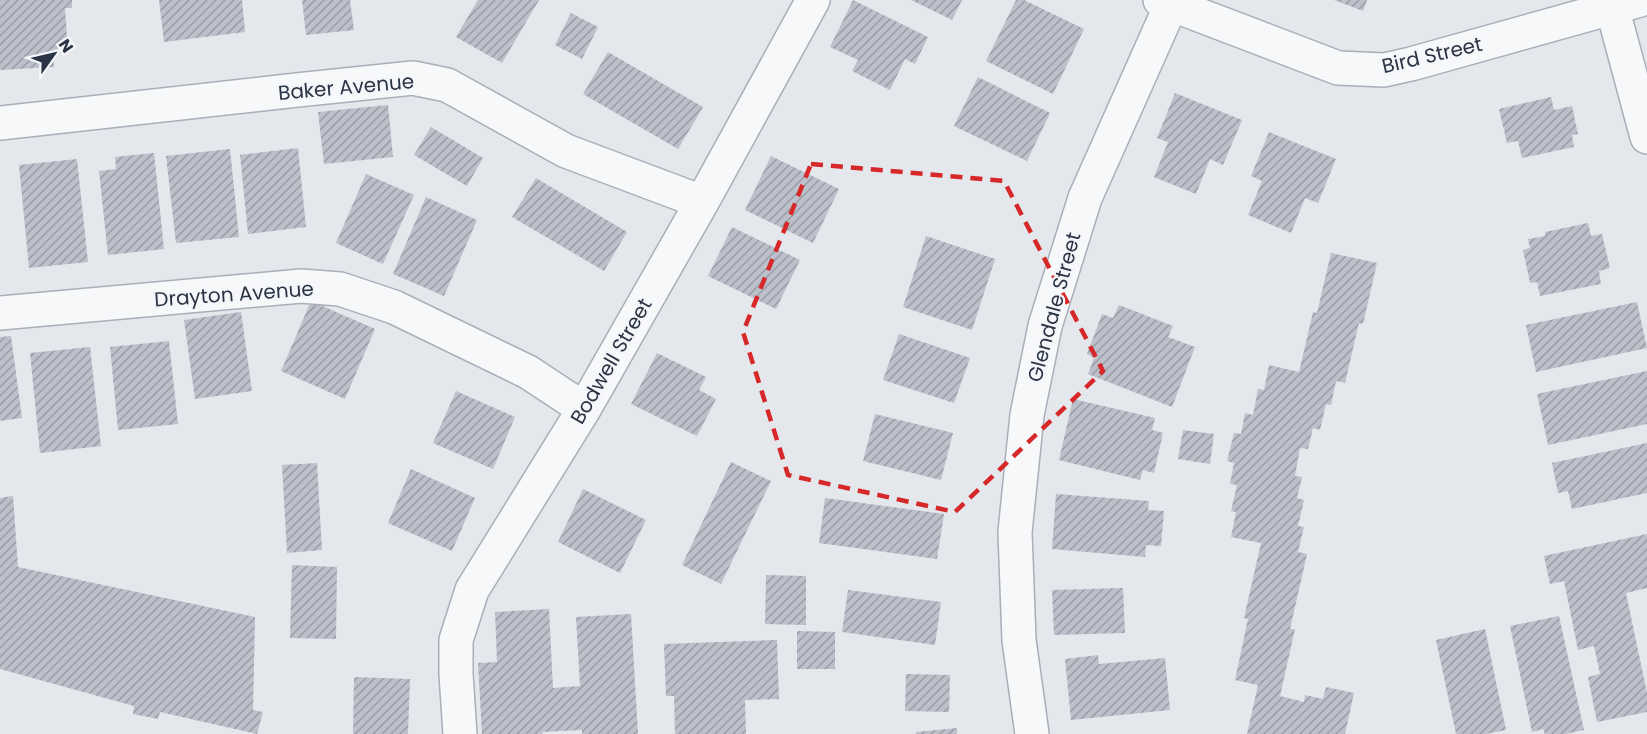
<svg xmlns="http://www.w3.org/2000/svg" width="1647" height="734" viewBox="0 0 1647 734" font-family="Poppins,sans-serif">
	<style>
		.building { fill: url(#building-hatch) }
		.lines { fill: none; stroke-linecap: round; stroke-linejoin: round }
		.street-casing { stroke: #a9aeb7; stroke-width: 36 }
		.street { stroke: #f7f8fa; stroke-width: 33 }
		.marked { fill: none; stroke: #d62828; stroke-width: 4.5; stroke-dasharray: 12 8; stroke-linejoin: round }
		.labels { text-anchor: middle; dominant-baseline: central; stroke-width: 4.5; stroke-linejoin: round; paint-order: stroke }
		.street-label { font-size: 20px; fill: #2b3445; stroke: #f4f6f9 }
	</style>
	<defs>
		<pattern id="building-hatch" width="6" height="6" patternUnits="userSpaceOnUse" patternTransform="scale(1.5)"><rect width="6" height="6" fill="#bbc0ca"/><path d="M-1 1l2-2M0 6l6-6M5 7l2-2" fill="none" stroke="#989da6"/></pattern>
	</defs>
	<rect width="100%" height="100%" fill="#e4e7ec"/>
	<path class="building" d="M0 0H72V8H65L68 53H53L54 67 0 70Z
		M159 0H242L245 32 164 42Z
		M302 0H350L354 30 306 35Z
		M478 0H539L502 63 456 37Z
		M853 0 928 37 915 64 905 59 890 90 852 71 858 60 830 47Z
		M911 0H962L952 20Z
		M1016 0H1024L1084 29 1053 94 986 61Z
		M1334 0H1367L1363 11Z
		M571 13 598 27 582 59 555 45Z
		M608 52 703 107 678 149 583 94Z
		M978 77 1050 113 1027 161 954 126Z
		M1175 93 1242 120 1223 165 1210 159 1196 194 1154 177 1168 142 1157 138Z
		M1551 97 1554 110 1572 106 1578 134 1572 135 1574 147 1522 158 1518 141 1507 143 1499 109Z
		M388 105 393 157 324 164 318 112Z
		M431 127 483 158 467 186 414 155Z
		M1269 132 1336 159 1318 203 1305 198 1291 233 1248 215 1262 181 1251 176Z
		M298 148 306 227 248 234 240 155Z
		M230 149 239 237 176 243 166 156Z
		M154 153 164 249 108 255 99 171 116 169 115 157Z
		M771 156 839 189 813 243 745 210Z
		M77 159 88 262 29 268 19 165Z
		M366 174 414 195 383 264 336 243Z
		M536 178 627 232 604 271 512 217Z
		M426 197 477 220 444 296 393 274Z
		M1588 223 1591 236 1602 234 1610 268 1599 271 1601 284 1540 296 1537 282 1530 283 1523 250 1530 248 1528 239 1545 236V232Z
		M732 227 800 260 776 309 708 276Z
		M926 236 995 259 972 330 903 307Z
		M1331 253 1377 263 1363 324 1359 323 1345 383 1336 381 1331 405 1326 404 1320 430 1313 428 1308 449 1300 448 1295 476 1302 477 1297 498 1304 500 1298 526 1304 527 1298 552 1307 554 1290 629H1295L1280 696 1304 702 1305 695 1323 699 1326 687 1354 693 1345 734H1247L1258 685 1235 680 1248 619 1244 618 1261 543 1231 537 1236 512 1231 511 1237 485 1230 484 1234 463 1227 461 1234 433 1241 434 1245 413 1253 415 1258 389 1264 390 1269 365 1299 372 1313 312 1317 313Z
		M311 301 375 329 345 399 281 371Z
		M1637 302 1647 348 1536 372 1526 325Z
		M1119 305 1173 326 1168 337 1195 347 1172 407 1088 374 1094 358 1087 354 1102 314 1113 318Z
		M241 312 252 391 195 399 184 320Z
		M899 334 970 358 954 403 883 380Z
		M11 336 22 418 0 421V337Z
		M169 341 178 424 118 430 110 347Z
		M90 347 101 446 40 453 30 353Z
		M657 353 706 377 699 390 716 399 697 436 631 404Z
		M1647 371V424L1548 445 1537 394Z
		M456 391 515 417 493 469 433 443Z
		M1073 399 1155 418 1152 430 1163 433 1154 473 1143 470 1140 480 1059 460Z
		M875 414 953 433 941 480 863 461Z
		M1183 430 1214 434 1210 464 1178 459Z
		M1647 443V493L1572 509 1568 491 1558 493 1552 463Z
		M731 462 771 481 721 584 682 565Z
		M317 463 322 550 287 553 282 465Z
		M411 469 475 498 452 551 388 523Z
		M583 489 646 520 620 573 558 542Z
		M1056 494 1149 501 1148 510 1164 511 1161 546 1146 545 1145 557 1052 549Z
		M13 496 18 567 255 617 253 710 263 712 257 734 160 712 158 719 133 714 134 706 0 669V498Z
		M825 498 944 514 937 559 819 543Z
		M1647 534V588L1626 593 1647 693V712L1597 722 1588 677 1600 674 1594 646 1578 650 1564 581 1550 584 1544 556Z
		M292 565 337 567 336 639 290 638Z
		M766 575 806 576V625L765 624Z
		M1123 588 1125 633 1054 635 1052 590Z
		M848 590 941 602 935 645 842 632Z
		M549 609 553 688 580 686 576 617 631 614 638 734H582V730L542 732 543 734H482L478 663 497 662 495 612Z
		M1559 616 1584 730 1566 734H1545L1543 729 1532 732 1510 626Z
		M1485 629 1506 730 1486 734H1456L1436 640Z
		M797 631 835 632V669H797Z
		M777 640 779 699 745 700 746 734H675L674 696H666L664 644Z
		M1098 655 1099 664 1165 658 1170 710 1071 720 1065 659Z
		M906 674 950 675 949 712 905 711Z
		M354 677 410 679 408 734H353Z
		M957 728V734H916V732Z"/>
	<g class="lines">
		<defs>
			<path id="street" d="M1160 0 1338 68 1384 70 1411 64 1640 0
				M1612 7 1647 137
				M0 123 297 90 413 78 447 85 566 151 702 202
				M0 313 301 286 340 289 394 307 528 372 584 409
				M460 734 456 674V640L472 590 584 409 702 202 813 0
				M1032 734 1019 640 1015 532 1027 415 1045 326 1085 198 1171 5"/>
		</defs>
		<use href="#street" class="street-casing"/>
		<use href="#street" class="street"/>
	</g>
	<path class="marked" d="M811 164 1004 181 1103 371 955 512 788 475 743 332Z"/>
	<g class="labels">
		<g class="street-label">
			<text transform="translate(1432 55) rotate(-13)">Bird Street</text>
			<text transform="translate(346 87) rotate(-5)">Baker Avenue</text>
			<text transform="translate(234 294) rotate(-4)">Drayton Avenue</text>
			<text transform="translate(1054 307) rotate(-75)">Glendale Street</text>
			<text transform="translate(611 361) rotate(-60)">Bodwell Street</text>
		</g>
	</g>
	<g transform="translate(54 54) rotate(56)" stroke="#f4f6f9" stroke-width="4.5" paint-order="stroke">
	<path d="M0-4.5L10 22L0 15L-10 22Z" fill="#2b3445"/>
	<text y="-9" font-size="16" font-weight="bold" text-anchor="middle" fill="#2b3445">N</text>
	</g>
</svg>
